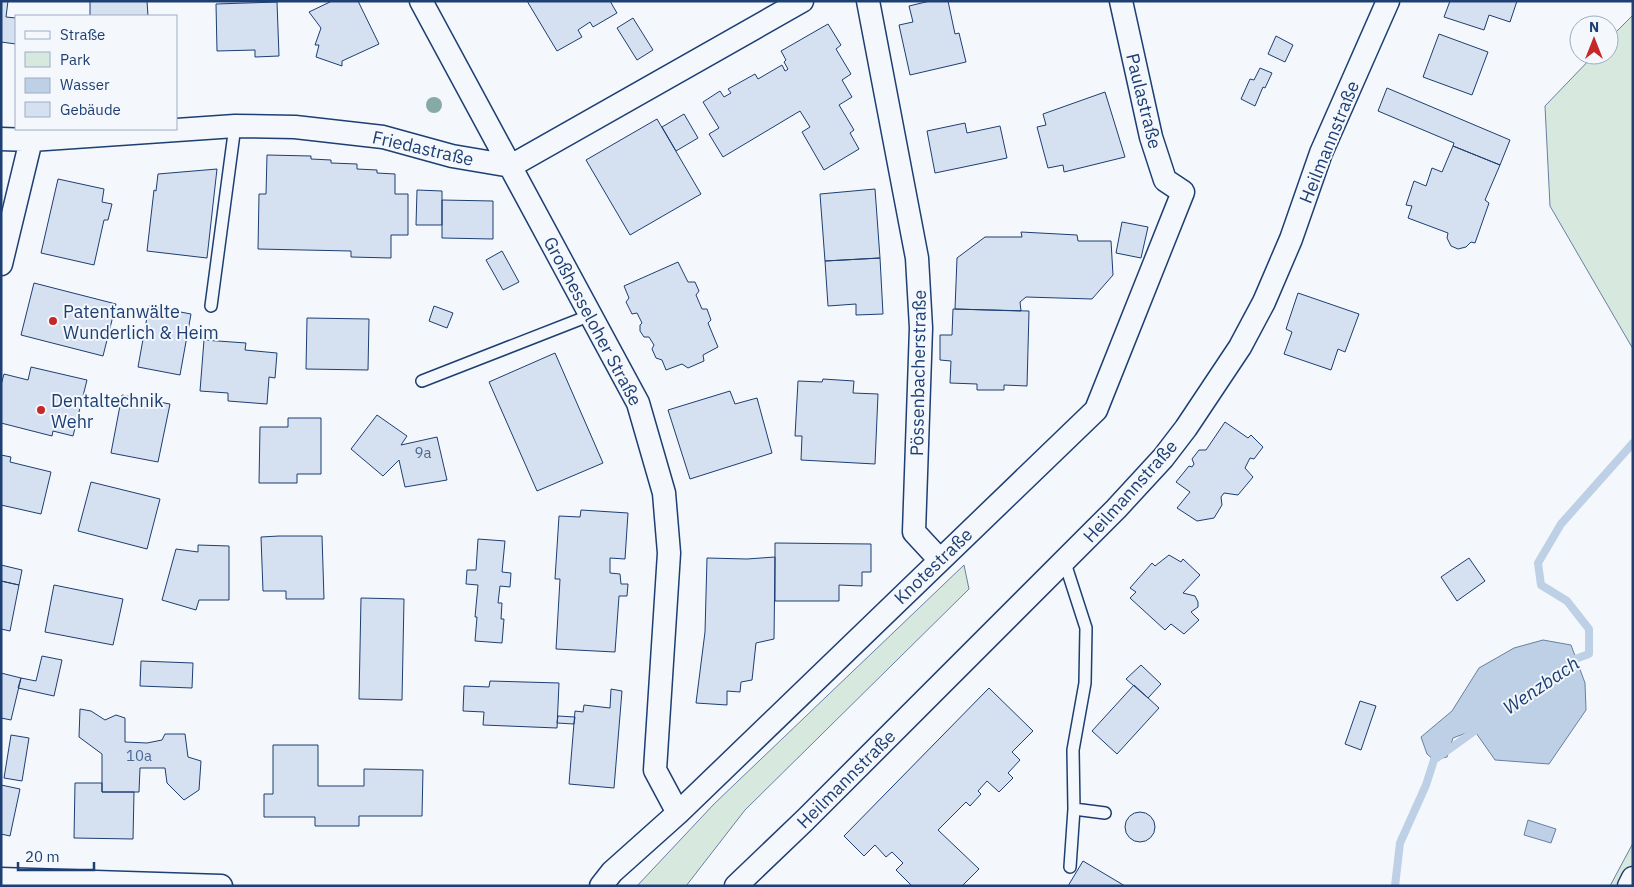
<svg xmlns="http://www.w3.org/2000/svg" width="1634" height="887" viewBox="0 0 1634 887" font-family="'IBM Plex Sans',sans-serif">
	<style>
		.green { fill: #d7e8df; stroke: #687fa3 }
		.water { fill: #bed0e5; stroke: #687fa3 }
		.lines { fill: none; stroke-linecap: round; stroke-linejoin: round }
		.stream { stroke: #bed0e5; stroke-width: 8 }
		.building { fill: #d5e0f0; stroke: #1d3f73 }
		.service-casing { stroke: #1d3f73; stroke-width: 14 }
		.minor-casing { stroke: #1d3f73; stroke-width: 25 }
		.service { stroke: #f4f7fb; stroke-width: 11 }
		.minor { stroke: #f4f7fb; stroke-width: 22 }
		.tree { fill: #86aba6 }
		.poi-dot { fill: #c62828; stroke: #f4f7fb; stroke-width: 2 }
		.labels { text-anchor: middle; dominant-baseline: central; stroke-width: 4; stroke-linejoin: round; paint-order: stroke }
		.number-label { font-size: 15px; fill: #4b6792 }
		.street-label { font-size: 18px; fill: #1d3f73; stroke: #f4f7fb }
		.poi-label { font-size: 18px; fill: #1d3f73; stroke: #f4f7fb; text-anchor: start }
		.water-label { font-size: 19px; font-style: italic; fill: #1d3f73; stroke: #f4f7fb }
	</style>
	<rect width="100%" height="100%" fill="#f4f7fb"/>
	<path class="green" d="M1633 15V349L1550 206 1545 106 1594 55H1609V39Z
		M964 565 969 589 745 810 686 886H637L714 804Z
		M1633 843V886H1610Z"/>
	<path class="water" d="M1543 640 1571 645 1585 683 1586 710 1549 764 1495 760 1474 730 1453 738 1447 757 1434 760 1427 754 1421 737 1452 711 1479 668 1514 648Z
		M1528 820 1556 829 1551 843 1524 835Z"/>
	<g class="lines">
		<path class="stream" d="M1568 664 1575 659 1589 654V629L1567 601 1541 585 1538 563 1561 524 1633 443
			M1395 886 1400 843 1426 785 1434 760 1483 725"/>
	</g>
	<path class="building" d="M1 1H8L6 17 16 18V44L1 42Z
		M90 1H147L148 16H90Z
		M332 1H358L379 44 342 61V66L316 57 319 45H315L321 28 309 12Z
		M527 1H610L617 13 593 27 590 22 578 30 582 37 557 51Z
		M930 1H948L955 34 959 33 966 62 910 75 899 25 913 22 909 6Z
		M1450 1H1517L1510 22 1489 15 1484 30 1444 17Z
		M277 2 279 56 255 57V50L217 51 216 4Z
		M633 18 653 50 637 60 617 28Z
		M828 24 841 45 836 49 851 74 842 80 852 97 839 105 854 130 850 133 859 149 824 170 802 132 810 127 800 111 723 157 709 134 719 128 703 102 720 91 724 97 731 93 728 89 755 74 758 79 782 65 785 71 787 70 788 69 784 62 786 60 781 51Z
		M1439 34 1488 52 1472 95 1423 77Z
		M1276 36 1293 45 1285 62 1268 54Z
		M1260 68 1272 73 1265 88 1263 87 1255 106 1241 99 1250 79 1254 80Z
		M1387 88 1510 140 1500 165 1453 146 1454 143 1378 111Z
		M1105 92 1125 157 1064 172 1063 165 1048 168 1037 127 1046 125 1043 114Z
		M684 114 698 138 676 151 662 127Z
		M657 119 701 194 630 235 586 160Z
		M965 123 967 133 1000 126 1007 158 935 173 927 131Z
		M1453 146 1500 165 1485 200 1489 203 1475 243 1471 242 1466 247 1458 249 1451 246 1447 238 1448 233 1408 218 1412 206 1406 205 1414 181 1426 186 1432 168 1442 172Z
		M267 155 311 156V159L331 160V163L357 164V169L377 170V173L395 174V194H408V235H391V258L351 257V251L258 249 259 194H266Z
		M217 169 207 258 147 251 154 190 156 191 158 174Z
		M58 179 104 189 102 202 112 204 108 220H104L94 265 41 253Z
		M875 189 880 258 825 261 820 194Z
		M417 190 442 191V225H416Z
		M442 200 493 201V239L442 238Z
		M1122 222 1148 227 1141 258 1116 253Z
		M1021 232 1077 235 1078 241H1111L1113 275 1092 299 1026 297 1020 302 1021 311 955 309 957 258 985 237H1022Z
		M502 251 519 282 503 290 486 260Z
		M880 258 883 314 856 315V304L828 306 825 261Z
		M678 262 688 282H695L699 291 696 295 702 309H707L711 320 708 323 718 347 703 355 704 361 688 368 682 364 666 370 662 360 656 358 652 349 654 345 649 337H644L640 331V325L642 323 637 313 632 314 626 302 629 298 624 286Z
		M34 283 116 304 103 356 21 335Z
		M1298 293 1359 314 1345 352 1338 349 1331 370 1284 354 1292 332 1286 329Z
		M149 306 191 314 180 375 138 367Z
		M434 306 453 313 447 328 429 321Z
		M953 309 1029 311 1027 386 1004 385V390H977V384L950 383 951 361 940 360V335H952Z
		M307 318 369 319 368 370 306 369Z
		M204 340 246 343 245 350 277 353 275 378 269 377 267 404 228 401V393L200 391Z
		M555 353 603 463 537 491 489 382Z
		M31 367 87 380 73 436 53 431 52 436 1 423V385L4 374 28 380Z
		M823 379 854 381 853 393 878 394 875 464 801 460 802 436H795L798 381 822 382Z
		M730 391 735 404 757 398 772 453 690 479 668 410Z
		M122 395 170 404 158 462 111 453Z
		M377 415 407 436 401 445 437 437 447 480 405 487 399 460 383 476 351 449Z
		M288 418H321V474H297V483H259L260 427H288Z
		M1225 422 1248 438 1251 435 1263 447 1254 459 1250 458 1245 468 1253 477 1238 495 1224 493 1221 497 1222 505 1214 518 1197 521 1177 508 1190 492 1176 482 1189 466 1192 467 1194 464 1192 459 1199 450H1206Z
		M1 455 11 457 10 462 51 472 41 514 1 505Z
		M91 482 160 499 147 549 78 531Z
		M581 510 628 513 625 559 610 558V573L620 574 621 584H628L627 596H619L615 652 556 649 560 579H555L559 516 580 517Z
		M279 536H322L324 599H286V591H263L261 537Z
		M478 539 505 541 502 572 511 573 510 587 500 586 498 603H502L501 619H504L502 643 475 641 477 617H475L478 585 466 584 467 570H476Z
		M775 543 871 544V572H862V586L839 585V601H775Z
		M198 545 229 546V600H199L196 610 162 600 176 549 198 552Z
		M1169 555 1181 562 1183 559 1200 575 1183 593 1195 596 1198 602V607L1191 612 1199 620 1184 634 1171 624 1165 630 1130 598 1136 592 1130 588 1152 563 1155 566Z
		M775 557 774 639 756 643 752 680 741 682 740 692 727 691V705L696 703 705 632 707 558 747 559Z
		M1469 558 1485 581 1457 601 1441 577Z
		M1 565 22 570 19 585 1 581Z
		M1 581 19 585 10 631 1 629Z
		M54 585 123 599 113 645 45 632Z
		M361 598 404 599 402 700 359 699Z
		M42 656 62 660 54 696 18 688 21 678 36 681Z
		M141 661 193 663 192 688 140 686Z
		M1141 665 1161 684 1148 698 1126 679Z
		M1 673 21 678 11 720 1 718Z
		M490 681 559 683 557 728 483 725 484 712 463 711 464 686 489 687Z
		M1134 685 1159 708 1117 754 1092 731Z
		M989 688 1033 731 1012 752 1020 760 1008 773 1013 778 999 792 987 781 978 791 981 794 970 806 966 802 938 830 979 869 962 886H912L896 870 903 863 892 852 886 857 875 845 864 856 844 836Z
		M611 689 622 691 614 788 569 784 575 711 583 712 584 705 610 708Z
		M1360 701 1376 706 1361 750 1345 744Z
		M80 709 91 711 105 720 116 715 125 718V742L147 743 162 740 165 734H185L188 757 201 761 199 790 184 800 167 783 165 768H140L139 792H102V754L79 737Z
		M558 716 575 717 574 724 557 723Z
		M11 735 29 738 22 781 4 778Z
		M273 745H318V786H364V769L423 770 422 816H359V826H315V817H264V794H273Z
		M75 783H102V792H134L133 839 74 838Z
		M1 785 20 789 10 836 1 834Z
		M1125 827a15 15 0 1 1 30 0a15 15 0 1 1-30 0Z
		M1083 861 1125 886H1068Z"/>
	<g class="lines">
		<defs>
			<path id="service" d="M211 306 235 126
				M422 381 591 315
				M1064 560 1086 628 1085 683 1073 750 1074 809 1105 813
				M1070 867 1074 809"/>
			<path id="minor" d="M421 1 638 403 664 493 669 553 655 770 678 813
				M868 1 917 258 921 328 914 532 939 559
				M1 139 31 140 235 126 295 127 383 137 452 156 511 166 802 1
				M1 264 31 140
				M1 879 221 886
				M601 886 612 872 678 813 1096 410 1183 192 1165 180 1151 137 1121 1
				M736 886 805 820 1116 509 1163 458 1186 428 1240 347 1264 302 1291 239 1321 153 1388 1
				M1629 886 1633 878"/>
		</defs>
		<use href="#service" class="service-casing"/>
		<use href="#minor" class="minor-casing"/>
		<use href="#service" class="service"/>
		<use href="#minor" class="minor"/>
	</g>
	<circle class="tree" cx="434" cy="105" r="8"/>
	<g class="poi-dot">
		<circle cx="53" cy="321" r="5"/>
		<circle cx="41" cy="410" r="5"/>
	</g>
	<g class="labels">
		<g class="number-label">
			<text x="423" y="452">9a</text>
			<text x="139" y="755">10a</text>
		</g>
		<g class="street-label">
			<text transform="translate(1144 101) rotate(76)">Paulastraße</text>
			<text transform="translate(1329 142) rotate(-68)">Heilmannstraße</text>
			<text transform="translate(423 148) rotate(13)">Friedastraße</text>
			<text transform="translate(593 321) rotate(62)">Großhesseloher Straße</text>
			<text transform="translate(918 373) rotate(-89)">Pössenbacherstraße</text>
			<text transform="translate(1130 491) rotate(-48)">Heilmannstraße</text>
			<text transform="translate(933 566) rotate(-44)">Knotestraße</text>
			<text transform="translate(846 779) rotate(-45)">Heilmannstraße</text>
		</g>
		<g class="poi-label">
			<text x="63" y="311">Patentanwälte<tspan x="63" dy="21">Wunderlich &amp; Heim</tspan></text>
			<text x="51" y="400">Dentaltechnik<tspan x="51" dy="21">Wehr</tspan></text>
		</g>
		<g class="water-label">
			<text transform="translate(1541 685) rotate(-34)">Wenzbach</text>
		</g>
	</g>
	<rect width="1634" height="887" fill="none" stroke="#1d3f73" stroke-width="5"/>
	<rect x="15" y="15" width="162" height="115" fill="#f4f7fb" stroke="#9eadc5"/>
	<rect x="25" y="31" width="25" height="8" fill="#f4f7fb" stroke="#9eadc5"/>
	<text x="60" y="40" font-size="15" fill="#1d3f73">Straße</text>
	<rect x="25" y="52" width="25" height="15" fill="#d7e8df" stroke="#9eadc5"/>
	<text x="60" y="65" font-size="15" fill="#1d3f73">Park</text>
	<rect x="25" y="78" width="25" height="15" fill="#bed0e5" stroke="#9eadc5"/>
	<text x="60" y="90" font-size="15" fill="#1d3f73">Wasser</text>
	<rect x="25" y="102" width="25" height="15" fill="#d5e0f0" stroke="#9eadc5"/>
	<text x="60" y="115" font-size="15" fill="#1d3f73">Gebäude</text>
	<g transform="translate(1594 40)"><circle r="24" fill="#f4f7fb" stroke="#9eadc5"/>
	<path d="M0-4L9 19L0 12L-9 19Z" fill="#c62828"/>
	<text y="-8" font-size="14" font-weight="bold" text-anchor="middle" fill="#1d3f73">N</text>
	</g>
	<path d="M18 862v8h76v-8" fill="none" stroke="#1d3f73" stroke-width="2.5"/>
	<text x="25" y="862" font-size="15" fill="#1d3f73" stroke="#f4f7fb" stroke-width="4" paint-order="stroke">20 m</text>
</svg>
